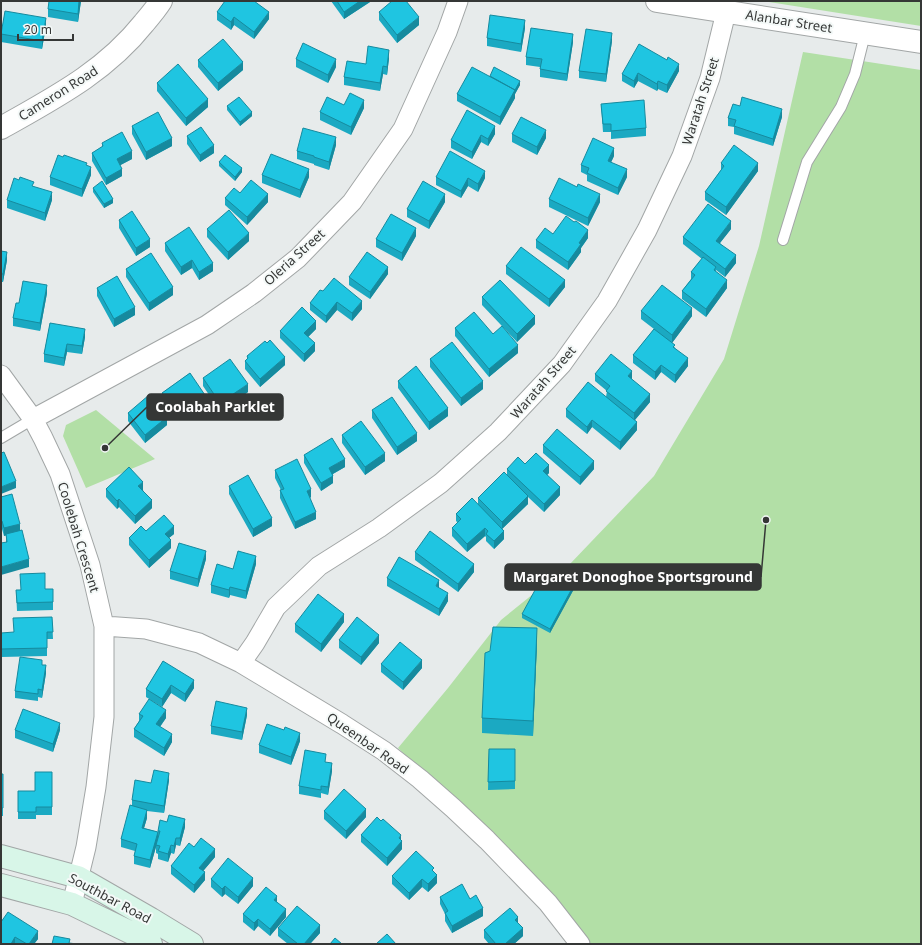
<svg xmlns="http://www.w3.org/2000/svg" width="922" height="945" viewBox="0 0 922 945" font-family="'Noto Sans',sans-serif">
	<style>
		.green { fill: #b2dfa6 }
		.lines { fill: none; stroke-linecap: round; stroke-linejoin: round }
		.service-casing { stroke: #a2a6a6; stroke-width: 12 }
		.minor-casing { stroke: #a2a6a6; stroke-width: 21 }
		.tertiary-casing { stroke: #a2a6a6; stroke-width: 24 }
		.secondary-casing { stroke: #a2a6a6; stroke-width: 24 }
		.service { stroke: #fff; stroke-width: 10 }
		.minor { stroke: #fff; stroke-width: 19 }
		.tertiary { stroke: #fff; stroke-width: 22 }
		.secondary { stroke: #d8f6e8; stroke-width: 22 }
		.wall { fill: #1ba9c2 }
		.shaded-wall { fill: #168a9e }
		.building { fill: #1fc5e1; stroke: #168a9e }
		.labels { text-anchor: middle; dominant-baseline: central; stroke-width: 4; stroke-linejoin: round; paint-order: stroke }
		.street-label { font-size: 13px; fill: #353736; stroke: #f4f9f8 }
		.leader { fill: none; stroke: #353736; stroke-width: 1.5 }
		.callout-dot { fill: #353736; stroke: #f4f9f8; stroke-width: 1.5 }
		.callout { fill: #353736; stroke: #353736; stroke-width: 1.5 }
		.callout-label { font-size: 14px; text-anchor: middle; font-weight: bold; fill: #fff }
	</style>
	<rect width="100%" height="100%" fill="#e7ebeb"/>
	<path class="green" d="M769 1H921V26L769 2Z
		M803 52 921 70V944H579L498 848 398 748 448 688 501 620 569 565 654 476 724 359 759 246Z
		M96 410 155 459 86 488 63 436 66 425Z"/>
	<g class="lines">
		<defs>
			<path id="service" d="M783 240 807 162 841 107 855 74 865 34
				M1 438 33 419"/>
			<path id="minor" d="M1 375 33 419 43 438 60 474 90 565 104 626V717L96 787 86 847 72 904
				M33 419 207 325 254 293 298 258 352 202 403 129 447 32 458 1
				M104 626 146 629 199 643 241 663 342 724 384 751 420 779 453 808 487 840 548 903 580 944
				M241 663 255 643 276 607 319 566 379 528 441 483 498 432 562 364 607 301 647 230 682 156 710 78 726 12"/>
			<path id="tertiary" d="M657 1 921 42
				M1 128C54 98 105 72 144 23 150 16 156 9 161 1"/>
			<path id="secondary" d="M1 856 78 877 151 919 192 944
				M1 885 72 904 144 939 151 944"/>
		</defs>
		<use href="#service" class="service-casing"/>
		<use href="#minor" class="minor-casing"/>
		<use href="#tertiary" class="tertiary-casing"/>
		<use href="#secondary" class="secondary-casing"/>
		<use href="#service" class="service"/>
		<use href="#minor" class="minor"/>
		<use href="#tertiary" class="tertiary"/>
		<use href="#secondary" class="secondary"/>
	</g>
	<path class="wall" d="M81 1 78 22 48 17V9Z
		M331 1H370V2L344 19Z
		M217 12 269 19 254 39 234 25 231 30 217 20Z
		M379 12 419 25 397 43 379 20Z
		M46 26 42 49 1 42V33Z
		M525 28 521 52 487 46V38Z
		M612 41 606 82 579 78V71Z
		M573 42 567 81 540 77V67L526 65V57Z
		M389 58 387 75 383 74 380 91 344 85V77L366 64Z
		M296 59 336 67 328 83 296 67Z
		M198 60 243 70 218 91 198 67Z
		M679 71 667 93 658 89 657 91 638 81 634 88 622 81V74Z
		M490 76 520 85 515 94V98L500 125 457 101V94Z
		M157 83 208 107 186 126 157 91Z
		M601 104 646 128V136L611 139V132H603Z
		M344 105 364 108 351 135 320 120V112Z
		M227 106 252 116 240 126 227 110Z
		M740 106 782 117 773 146 734 134V127L728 126V118Z
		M132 126 172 146 146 160 132 134Z
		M495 126V134L488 146 481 142 472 159 451 148V140Z
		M512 134 546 138 537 155 512 142Z
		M187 136 214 153 200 162 187 144Z
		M102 143 132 159 120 165 122 176 106 185 92 161V153L102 147Z
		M336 145 329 170 314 165V164L297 159V151Z
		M614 156 611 162 627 177 618 195 587 181V175L581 172V165Z
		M219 162 242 172 235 181 219 166Z
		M721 163 758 171 726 215 705 200V192L721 170Z
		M87 166 91 175 82 197 50 185V177Z
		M262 175 309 177 300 198 262 183Z
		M436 177 485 178 478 192 468 186 461 198 436 185Z
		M93 188 113 203 104 208 93 192Z
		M240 193 268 202 247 225 225 205V198Z
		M549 199 600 202 588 226 549 207Z
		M7 200H52L45 221 7 208Z
		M445 202 429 229 407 217V209Z
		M119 220 150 247 136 256 119 228Z
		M574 222 588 238 581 248V252L568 270 536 248V240L553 234Z
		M207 229 249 241 228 260 207 237Z
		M731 229 720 243 736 263 725 277 716 270V272L727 288 706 317 682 299V291L691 279V272L702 259 683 244V237Z
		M416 236 402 261 376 247V239Z
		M165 243 213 271 199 280 192 268 181 275 165 251Z
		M1 251 7 260 3 282H1Z
		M506 266 565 287 549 307 506 274Z
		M126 269 173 295 149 311 126 277Z
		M388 274 370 299 349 285V277Z
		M97 288 135 315 114 327 97 296Z
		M323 291 362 309 352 321 337 310 326 323 310 310V303Z
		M47 293 40 331 13 326V318L19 303Z
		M482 297 535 324 517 342 482 305Z
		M641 311 692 316 672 343 675 348 688 366 675 383 661 372 655 380 633 363V355L654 329 641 319Z
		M50 323 85 337 82 354 67 352 64 366 44 362V354Z
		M455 328 493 334 518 353 489 377 455 336Z
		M316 329 308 337 315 351 304 362 280 338V331Z
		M247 356 285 365 260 387 245 369V361L247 360Z
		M430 359 483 389 461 406 430 367Z
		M190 373 207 406 194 415 188 407 173 417 162 401V393Z
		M595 374 632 379H631L650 402 635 420 637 430 620 450 592 427 587 434 566 417V409L606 397 607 391 595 381Z
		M203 378 248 392 220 411 203 386Z
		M398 381 448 416 429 430 398 388Z
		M372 410 417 441 397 455 372 418Z
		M128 413 167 425 145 443 128 421Z
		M342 435 385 461 365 475 342 443Z
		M543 445 594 469 580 485 543 453Z
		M304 455 345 467 333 474V483L321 491 304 463Z
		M525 464 549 473 547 475 560 495 544 512 528 497V504L502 529 504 539 494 549 486 541V537L485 536 467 552 452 536V528L458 523 456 521V514L478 505V498L507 475V469Z
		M275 470 311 497 310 498 316 519 295 529 280 498V490H281L275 478Z
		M229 486 272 526 253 537 229 494Z
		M106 489 143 490 152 508 135 524 119 507 117 509 106 497Z
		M1 497 20 531 29 567 6 542V535L4 536 2 529H1Z
		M146 531 174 534 169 538 171 548 149 568 129 545V538Z
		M415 552 474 572 458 592 415 560Z
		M206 559 198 587 170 579V571Z
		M256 564 246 599 230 595 229 598 211 593V585L233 569Z
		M387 578 439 588 448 601 439 616 387 586Z
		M575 587 550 633 522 618V614Z
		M45 589H53V610L17 611 16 590Z
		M52 617 53 639H47V656L1 657V633H14Z
		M344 622 321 652 295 632V624Z
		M339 640 379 643 361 665 339 648Z
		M537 643 533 736 482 733V718Z
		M163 661 194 688 185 702 171 693 162 707 146 697V689Z
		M381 664 422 668 403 690 381 672Z
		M42 665 46 673 42 698 38 697V701L15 698V691Z
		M139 714 166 718 160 727 172 742 164 756 134 737V729L139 721Z
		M247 715 242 740 211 734V726Z
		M15 730H60L53 752 15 738Z
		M300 741 291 765 259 753V745Z
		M489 749H515V789L488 790Z
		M326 762 332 771 328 795 321 793V798L299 794V786Z
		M52 772V815H36V819H18V791H35Z
		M1 774H3V816H1Z
		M169 780 164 813 147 811V818L144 828 158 832V831L185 827 180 846 176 845 174 854 171 853 168 862 158 859V854L156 853V845L157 843 150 868 134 864V856L135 851 121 847V839L132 806V800L151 783Z
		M324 811 366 817 346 839 324 819Z
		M361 835 401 840 402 849 387 866 361 842Z
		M194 847 215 857 203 871 205 880 194 893 171 874V866Z
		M434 872 437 883 428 892 422 887 409 900 392 884V876Z
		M211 879 253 886 238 904 225 894 222 897 211 887Z
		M440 897 470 899 483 916 452 933 445 921V914L440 904Z
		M277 902 286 917 270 936 258 926 254 931 243 922V914Z
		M1 922 38 939 34 944H1Z
		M518 923 523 936 514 944H489L484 938V930Z
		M278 928 320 933 310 944H288L278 936Z"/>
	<path class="shaded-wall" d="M79 1H81L78 22V14Z
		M360 1H370V2L344 19V12Z
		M269 12V19L254 39V32Z
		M234 17V25L231 30V22Z
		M419 17V25L397 43V35Z
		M46 18V26L42 49V41Z
		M525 20V28L521 52V44Z
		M612 33V41L606 82V74Z
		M573 34V42L567 81V74Z
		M389 50V58L387 75V67Z
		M336 59V67L328 83V75Z
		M243 62V70L218 91V83Z
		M679 64V71L667 93V85Z
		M383 66V74L380 91V83Z
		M638 73V81L634 88V81Z
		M520 81V85L515 94V90Z
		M658 81V89L657 91V84Z
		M515 90V98L500 125V117Z
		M208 99V107L186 126V118Z
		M364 100V108L351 135V127Z
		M782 109V117L773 146V139Z
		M252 112V116L240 126V122Z
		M495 126V134L488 146V139Z
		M546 130V138L537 155V147Z
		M481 135V142L472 159V152Z
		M336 137V145L329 170V162Z
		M172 138V146L146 160V152Z
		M214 145V153L200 162V155Z
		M614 148V156L608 169V161Z
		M132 151V159L117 167V159Z
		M758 163V171L726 215V207Z
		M91 167V175L82 197V189Z
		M242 168V172L235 181V177Z
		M122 169V176L106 185V178Z
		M309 169V177L300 198V190Z
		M627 169V177L618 195V188Z
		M485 171V178L478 192V184Z
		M468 178V186L461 198V191Z
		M52 192V200L45 221V213Z
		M268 194V202L247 225V217Z
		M445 194V202L429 229V221Z
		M600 194V202L588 226V218Z
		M113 199V203L104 208V204Z
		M731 221V229L716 248V241Z
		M416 228V236L402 261V253Z
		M588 230V238L581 248V252L568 270V262L579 243Z
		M249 233V241L228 260V252Z
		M150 239V247L136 256V248Z
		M7 252V260L3 282V274Z
		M736 255V263L725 277V269Z
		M192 260V268L181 275V267Z
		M213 263V271L199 280V272Z
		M388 267V274L370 299V292Z
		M565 280V287L549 307V299Z
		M727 280V288L706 317V309Z
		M47 285V293L40 331V323Z
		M173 287V295L149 311V303Z
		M362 301V309L352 321V313Z
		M337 302V310L326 323V316Z
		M135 307V315L114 327V319Z
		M692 308V316L672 343V335Z
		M535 316V324L517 342V334Z
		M316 321V329L304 341V333Z
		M85 329V337L82 354V346Z
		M315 343V351L304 362V354Z
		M67 344V352L64 366V358Z
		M518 345V353L489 377V369Z
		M285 357V365L260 387V379Z
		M688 358V366L675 383V375Z
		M661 365V372L655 380V372Z
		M632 371V379L628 384V376Z
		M483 381V389L461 406V398Z
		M248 384V392L220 411V403Z
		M650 394V402L634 421V413Z
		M207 398V406L194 415V407Z
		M188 399V407L173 417V409Z
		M448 408V416L429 430V422Z
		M167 417V425L145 443V435Z
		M592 420V427L587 434V427Z
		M637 422V430L620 450V442Z
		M417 433V441L397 455V447Z
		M385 453V461L365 475V467Z
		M345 459V467L329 476V468Z
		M594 461V469L580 485V477Z
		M549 465V473L543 479V471Z
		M333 476V483L321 491V483Z
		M16 481V488L1 494V487Z
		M143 482V490L138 494V486Z
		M560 487V495L544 512V504Z
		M311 489V497L307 499V491Z
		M528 496V504L502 529V522Z
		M119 499V507L117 509V501Z
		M152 500V508L135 524V516Z
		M316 512V519L295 529V522Z
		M272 518V526L253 537V529Z
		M1 521H2V529H1Z
		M20 524V532L4 536V528Z
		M174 526V534L165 541V534Z
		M485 528V536L467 552V544Z
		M504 531V539L494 549V541Z
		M171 540V548L149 568V560Z
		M206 551V559L198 587V579Z
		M256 556V564L246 599V591Z
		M29 559V567L1 575V567Z
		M474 564V572L458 592V584Z
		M439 580V588L436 586Z
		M575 583V587L550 633V629Z
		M230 587V595L229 598V590Z
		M448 593V601L439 616V609Z
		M344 614V622L321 652V644Z
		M537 628V643L533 736V721Z
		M379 635V643L361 665V657Z
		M422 660V668L403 690V682Z
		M46 665V673L42 698V690Z
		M194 680V688L185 702V694Z
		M171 685V693L162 707V699Z
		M247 708V715L242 740V732Z
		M166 710V718L156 732V724Z
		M60 723V730L53 752V744Z
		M300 733V741L291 765V757Z
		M172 734V742L164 756V748Z
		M332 763V771L328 795V787Z
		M169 773V780L164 813V806Z
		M366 809V817L346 839V831Z
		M147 810V818L142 835V828Z
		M185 819V827L180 846V838Z
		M158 832V840L150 868V860Z
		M401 835V842L402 841V849L387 866V858L399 838Z
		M176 838V845L174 854V846Z
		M171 845V853L168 862V854Z
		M215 849V857L199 876V868Z
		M205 872V880L194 893V885Z
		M437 875V883L428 892V884Z
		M253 878V886L238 904V897Z
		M422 879V887L409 900V893Z
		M225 886V894L222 897V889Z
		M277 896V904L274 900Z
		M483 908V916L452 933V926Z
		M286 909V917L270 936V929Z
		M518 917V925L515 920Z
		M258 919V926L254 931V923Z
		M320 925V933L310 944H304Z
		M523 928V936L514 944H505Z
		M38 931V939L34 944H29Z
		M15 937V944H11Z"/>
	<path class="building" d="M49 1H79L78 14 48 9Z
		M225 1H254L269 12 254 32 234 17 231 22 217 12Z
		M337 1H360L344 12Z
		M392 1H406L419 17 397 35 379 12Z
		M5 11 46 18 42 41 1 34Z
		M490 15 525 20 521 44 487 38Z
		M531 28 573 34 567 74 540 69 542 59 526 57Z
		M586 29 612 33 606 74 579 71Z
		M223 39 243 62 218 83 198 60Z
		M303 43 336 59 328 75 296 59Z
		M639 44 667 60 668 57 679 64 667 85 658 81 657 84 638 73 634 81 622 74Z
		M368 46 389 50 387 67 383 66 380 83 344 77 347 61 366 64Z
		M178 64 208 99 186 118 157 83Z
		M472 67 515 90 500 117 457 94Z
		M494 67 520 81 515 90 490 76Z
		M350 93 364 100 351 127 320 112 327 97 344 105Z
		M239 97 252 112 240 122 227 106Z
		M742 97 782 109 773 139 734 126 736 120 728 118 733 104 740 106Z
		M644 100 646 128 611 131V124H603L601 104Z
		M467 110 495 126 488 139 481 135 472 152 451 140Z
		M158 112 172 138 146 152 132 126Z
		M521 117 546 130 537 147 512 134Z
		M201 127 214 145 200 155 187 136Z
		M303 128 336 137 329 162 314 157V156L297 151Z
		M122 132 132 151 117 159 122 169 106 178 92 153 103 146 102 143Z
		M593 138 614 148 608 161 627 169 618 188 587 173 589 168 581 165Z
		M734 145 758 163 726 207 705 192 724 166 721 163Z
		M450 151 485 171 478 184 468 178 461 191 436 177Z
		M271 154 309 169 300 190 262 175Z
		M58 155 63 157 64 155 87 163 86 165 91 167 82 189 50 177Z
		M225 155 242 168 235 177 219 162Z
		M20 177 34 182 32 186 52 192 45 213 7 200 14 178 19 180Z
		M559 178 577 187 578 184 600 194 588 218 549 199Z
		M251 180 268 194 247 217 225 198 234 188 240 193Z
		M102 181 113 199 104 204 93 188Z
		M423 181 445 194 429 221 407 209Z
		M708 204 731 221 716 241 736 255 725 269 683 237Z
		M229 210 249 233 228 252 207 229Z
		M132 211 150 239 136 248 119 220Z
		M391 214 416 228 402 253 376 239Z
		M566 216 574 222 576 221 588 230 579 243 581 244 568 262 536 240 545 228 553 234Z
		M189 227 213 263 199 272 192 260 181 267 165 243Z
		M521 247 565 280 549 299 506 266Z
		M1 251 7 252 3 274H1Z
		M367 252 388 267 370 292 349 277Z
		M151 253 173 287 149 303 126 269Z
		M703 257 716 267 714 270 727 280 706 309 682 291 695 275 691 272Z
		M117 276 135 307 114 319 97 288Z
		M334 278 362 301 352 313 337 302 326 316 310 303 320 290 323 291Z
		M500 280 535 316 517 334 482 297Z
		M23 281 47 285 40 323 13 318 16 303H19Z
		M662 285 692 308 672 335 641 311Z
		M302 307 316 321 304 333 315 343 304 354 280 331Z
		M474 312 493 334 502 326 518 345 489 369 455 328Z
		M50 323 85 329 82 346 67 344 64 358 44 354Z
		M654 329 675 345 673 347 688 358 675 375 661 365 655 372 633 355Z
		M270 340 285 357 260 379 245 361 248 358 247 356 265 341 267 343Z
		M452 342 483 381 461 398 430 359Z
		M611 354 632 371 628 376 650 394 634 413 606 391 610 386 595 374Z
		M230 359 248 384 220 403 203 378Z
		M416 366 448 408 429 422 398 381Z
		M190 373 207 398 194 407 188 399 173 409 162 393Z
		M588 382 637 422 620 442 592 420 587 427 566 409Z
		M149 395 167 417 145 435 128 413Z
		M392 397 417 433 397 447 372 410Z
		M361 421 385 453 365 467 342 435Z
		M557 429 594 461 580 477 543 445Z
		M332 438 345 459 329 468 333 476 321 483 304 455Z
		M4 452 16 481 1 487V453Z
		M536 453 549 465 543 471 560 487 544 504 507 469 518 457 525 464Z
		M297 459 311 489 307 491 316 512 295 522 280 490 284 489 275 470Z
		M129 467 143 482 138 486 152 500 135 516 119 499 117 501 106 489Z
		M504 472 528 496 502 522 478 498Z
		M248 475 272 518 253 529 229 486Z
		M12 494 20 524 4 528 2 521H1V497Z
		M472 498 504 531 494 541 486 534 488 531 485 528 467 544 452 528 461 519 456 514Z
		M164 515 174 526 165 534 171 540 149 560 129 538 141 526 146 531Z
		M22 530 29 559 1 567V543L7 542 6 534Z
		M430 531 474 564 458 584 415 552Z
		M179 543 206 551 198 579 170 571Z
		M238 551 256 556 246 591 230 587 229 590 211 585 217 564 233 569Z
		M399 557 439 580 436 586 448 593 439 609 387 578Z
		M547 568 575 583 550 629 522 614Z
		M45 573V589H53V602L17 603 16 590H21L20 574Z
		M318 594 344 614 321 644 295 624Z
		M52 617 53 632H47V648L1 649V633L14 632 13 618Z
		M357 617 379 635 361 657 339 640Z
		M493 627 537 628 533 721 482 718 485 653 490 651Z
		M400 642 422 660 403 682 381 664Z
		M20 657 42 660V665H46L42 690 38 689V694L15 691Z
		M163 661 194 680 185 694 171 685 162 699 146 689Z
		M149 699 166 710 156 724 172 734 164 748 134 729 143 716 139 714Z
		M216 701 247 708 242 732 211 726Z
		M23 709 60 723 53 744 15 730Z
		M267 724 284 730 285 727 300 733 291 757 259 745Z
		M489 749H515V781L488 782Z
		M305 750 326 754 325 762 332 763 328 787 321 786V790L299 786Z
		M154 770 169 773 164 806 132 800 135 780 151 783Z
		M35 772H52V807H36V812H18V791H35Z
		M1 774H3V808H1Z
		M344 789 366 809 346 831 324 811Z
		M130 805 147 810 142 828 158 832 150 860 134 856 137 844 121 839Z
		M169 815 185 819 180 838H176L174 846 171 845 168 854 158 851 160 846 156 845 160 831H158L160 820 167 822Z
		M377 817 381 821 383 819 401 835 399 838 402 841 387 858 361 835Z
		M201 838 215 849 199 868 205 872 194 885 171 866 189 843 194 847Z
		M416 851 434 868 432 870 437 875 428 884 422 879 409 893 392 876Z
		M228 858 253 878 238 897 225 886 222 889 211 879Z
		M462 884 470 899 476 895 483 908 452 926 445 913 448 911 440 897Z
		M266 887 277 896 274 900 286 909 270 929 258 919 254 923 243 914Z
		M297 906 320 925 304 944H298L278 928Z
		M510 908 518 917 515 920 523 928 505 944H496L484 930Z
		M8 912 38 931 29 944H27L15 937 11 944H1V922Z
		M387 934 396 944H376Z
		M54 936 70 939 69 943 77 944H52Z
		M335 938 342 944H330Z"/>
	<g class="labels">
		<g class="street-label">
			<text transform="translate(789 21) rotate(9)">Alanbar Street</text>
			<text transform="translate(58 93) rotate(-32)">Cameron Road</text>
			<text transform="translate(700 101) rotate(-72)">Waratah Street</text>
			<text transform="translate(294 257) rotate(-42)">Oleria Street</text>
			<text transform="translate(543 382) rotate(-49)">Waratah Street</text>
			<text transform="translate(79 537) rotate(73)">Coolebah Crescent</text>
			<text transform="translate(368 743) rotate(35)">Queenbar Road</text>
			<text transform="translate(110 898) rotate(28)">Southbar Road</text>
		</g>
	</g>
	<path class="leader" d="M105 448L147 407M766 520L761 577"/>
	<g class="callout-dot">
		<circle cx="105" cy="448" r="4"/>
		<circle cx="766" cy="520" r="4"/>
	</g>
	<g class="callout">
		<rect x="147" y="394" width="136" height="26" rx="4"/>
		<rect x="505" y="564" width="256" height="26" rx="4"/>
	</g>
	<g class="callout-label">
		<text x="215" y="412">Coolabah Parklet</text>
		<text x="633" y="582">Margaret Donoghoe Sportsground</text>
	</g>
	<rect width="922" height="945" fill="none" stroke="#353736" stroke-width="4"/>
	<path d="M18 34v6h55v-6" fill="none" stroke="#353736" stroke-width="2"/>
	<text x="24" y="34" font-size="12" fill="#353736" stroke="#f4f9f8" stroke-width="3" paint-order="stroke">20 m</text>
</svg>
